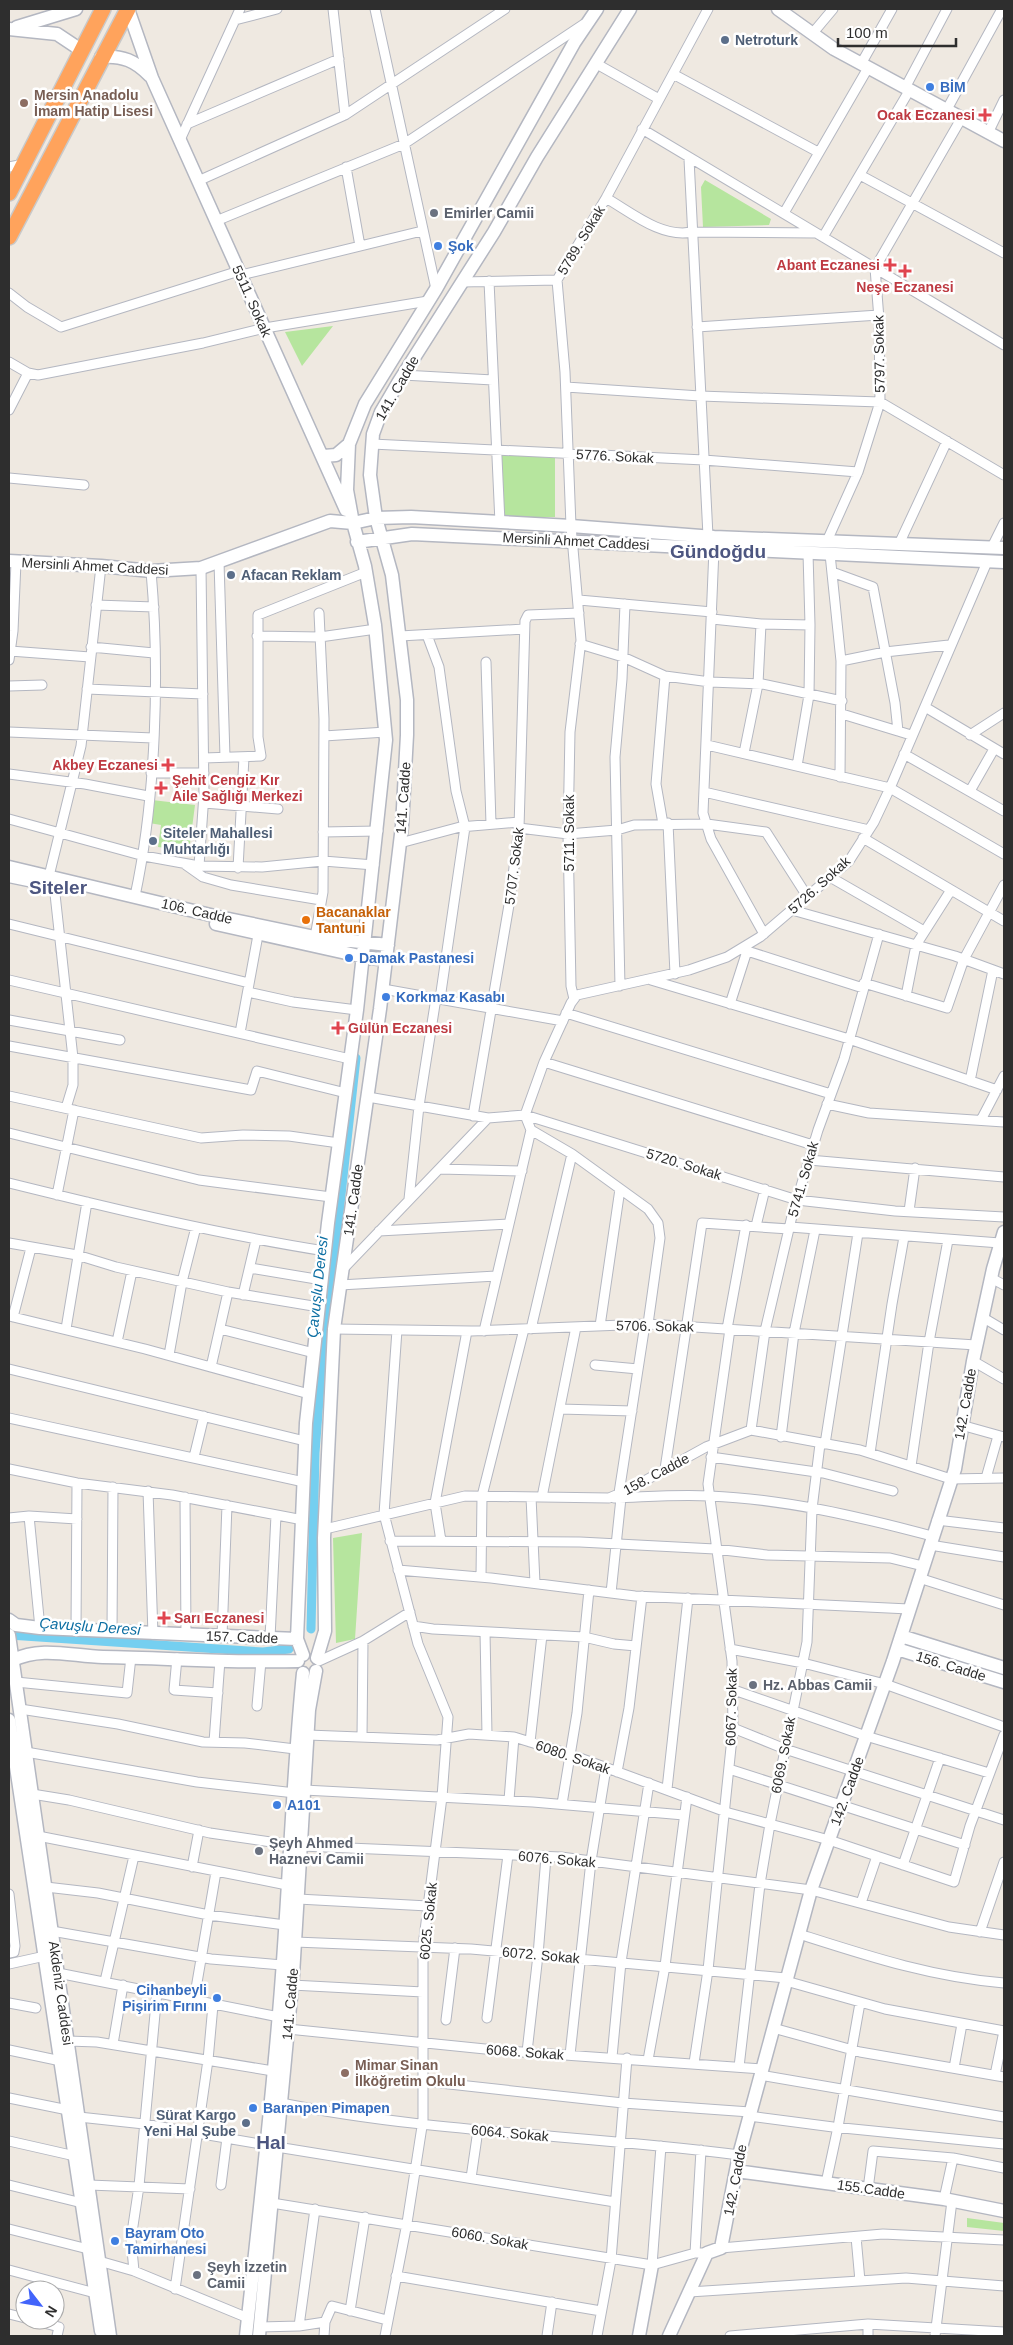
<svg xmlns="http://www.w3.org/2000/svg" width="1013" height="2345" viewBox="0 0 1013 2345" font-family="Arial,sans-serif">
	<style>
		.green { fill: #b6e59e }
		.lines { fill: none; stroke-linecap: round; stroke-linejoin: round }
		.canal { stroke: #75cff0; stroke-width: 9 }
		.street-casing { stroke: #b4b7c1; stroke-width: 11 }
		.secondary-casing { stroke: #b4b7c1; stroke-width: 15 }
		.highway-casing { stroke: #c9c9c9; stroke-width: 18 }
		.street { stroke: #fff; stroke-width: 9 }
		.secondary { stroke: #fff; stroke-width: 12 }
		.highway { stroke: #ffa35c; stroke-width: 15 }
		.service-dot { fill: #5c6f8a; stroke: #fff; stroke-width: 2 }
		.shop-dot { fill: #3f7fe0; stroke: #fff; stroke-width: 2 }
		.education-dot { fill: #8d6e63; stroke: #fff; stroke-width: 2 }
		.health-dot { fill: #e0444e; stroke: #fff; stroke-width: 2 }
		.worship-dot { fill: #6b7280; stroke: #fff; stroke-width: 2 }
		.food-dot { fill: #e8710a; stroke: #fff; stroke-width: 2 }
		.labels { text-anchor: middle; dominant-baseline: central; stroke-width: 5; stroke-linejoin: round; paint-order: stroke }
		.service-label { font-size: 14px; font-weight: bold; fill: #4e5e75; stroke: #fff; text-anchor: start }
		.shop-label { font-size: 14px; font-weight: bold; fill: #366cbe; stroke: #fff; text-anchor: start }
		.education-label { font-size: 14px; font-weight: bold; fill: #785e54; stroke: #fff; text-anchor: start }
		.health-label { font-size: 14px; font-weight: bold; fill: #be3a42; stroke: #fff; text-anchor: end }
		.worship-label { font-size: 14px; font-weight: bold; fill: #5b616d; stroke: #fff; text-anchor: start }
		.street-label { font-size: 14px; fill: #2e2e2e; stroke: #fff }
		.food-label { font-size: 14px; font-weight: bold; fill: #c56008; stroke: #fff; text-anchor: start }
		.water-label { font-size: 15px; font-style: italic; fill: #0d6fa3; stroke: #fff }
		.district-label { font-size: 19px; font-weight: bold; fill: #4d5680; stroke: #fff }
	</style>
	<rect width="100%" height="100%" fill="#efe9e1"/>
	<path class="green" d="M705 180 771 219 769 225 703 227 701 187Z
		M333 326 302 366 285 332Z
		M499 454 555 458V517H497Z
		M152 800 195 805 189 851 158 847 161 825 149 823Z
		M362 1533 355 1639 336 1643 333 1538Z
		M967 2218 1004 2223V2231L967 2227Z"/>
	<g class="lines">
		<path class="canal" d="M311 1629 315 1453 320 1387 356 1058
			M9 1635 263 1652 289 1649"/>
		<defs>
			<path id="street" d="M375 9 436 289
				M235 20 277 9
				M812 34 833 9
				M595 63 659 99
				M861 64 892 9
				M673 74 818 152
				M905 88 947 9
				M946 111 1002 9
				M345 115 505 9
				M187 124 339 59
				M642 129 1004 345
				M988 133 1004 100
				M180 140 240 9
				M689 159 708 536
				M9 167 24 164
				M346 167 360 246
				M860 175 1004 253
				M198 181 345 115 333 9
				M606 198C632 213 661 238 692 232L816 233
				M784 213 868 68
				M216 221 404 144 584 24
				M823 237 909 91
				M241 275 422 231
				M489 281 500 523
				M462 282 557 280
				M9 293 27 307 61 327 239 271
				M697 327 879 315
				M9 362 28 373 38 375 203 343 265 328 428 301
				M403 375 493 380
				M566 387 700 396 880 402 1004 475
				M9 410 28 373
				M372 444 704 460 858 472
				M9 478 84 485
				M827 541 858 472 880 402 879 319 875 268 961 119
				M899 544 947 441
				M992 547 1004 523
				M714 549 703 813 711 839 764 934
				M830 554 841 661 840 777
				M219 562 225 757
				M832 572 873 587 895 703 898 731
				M579 600 712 612
				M96 605 154 607
				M712 619 761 624 810 625
				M427 635 439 667 456 791 465 827 440 999
				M257 636 320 637 376 629
				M400 636 524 629
				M580 644 623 657 665 676 710 682 762 684 842 701
				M91 647 154 653
				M10 651 90 657
				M9 660 13 631 16 562
				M841 661 885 652 949 645
				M486 662 491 824
				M9 686 42 685
				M87 689 203 694
				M925 707 1004 754
				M842 714 911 735
				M9 732 153 738
				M970 735 1004 713
				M324 736 386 732
				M707 745 890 788 1004 854
				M744 753 758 684 761 624
				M904 754 1004 811
				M204 758 261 756 258 737V615L366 572
				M797 766 809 695 810 625 808 553
				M151 773H204
				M9 774 85 784 148 796
				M970 791 994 749
				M704 792 869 830
				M204 803 278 809
				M9 819 144 856 199 866 262 867 323 861 374 865
				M668 823 675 974
				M663 824 656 784 665 676
				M519 828 568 834 617 830 634 825 707 824 766 832 807 896
				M323 832 378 831
				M863 838 1004 921
				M400 843 460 827 519 822
				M186 865 203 877 231 885 321 900
				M199 866 204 794 201 568
				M238 868 244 757
				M49 876 81 746 101 566
				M830 877 924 931
				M54 885 73 1058V1085L66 1108
				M135 896C156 798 160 672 151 571
				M792 910 955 956 1004 974
				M9 924 249 983
				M315 937 323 892 324 719 319 613
				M741 949 863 988
				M9 980 350 1059
				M651 980 849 1039 997 1090
				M864 983 947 1008 964 959 1004 885
				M620 986 615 757 622 679 625 604
				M383 989 563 1021
				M248 992 293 1002 357 1010
				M906 996 916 945 951 890
				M574 999 571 986 568 834 570 732 581 640 571 526 565 372 557 280 606 198 708 9
				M730 1004 747 951
				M566 1013 831 1094
				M9 1020 120 1040
				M240 1033 258 935
				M9 1046 251 1090 257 1071 346 1093
				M544 1062 813 1145
				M970 1081 993 970
				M9 1096 201 1138 243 1135 289 1136 339 1143
				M368 1097 488 1118 525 1115 797 1200 895 1211 1004 1217
				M827 1104 869 1113 1004 1122
				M525 1115 544 1062 571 1003 577 995 689 970 727 957 760 937 849 861 874 822 890 788 987 562
				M525 1115 531 1130 572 1154 648 1209 658 1223 660 1238 648 1324
				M473 1116 510 899 519 828 525 621 528 615 579 613
				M981 1120 1004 1076
				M9 1133 199 1180 331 1197
				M809 1160 1004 1177
				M439 1169 522 1171
				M9 1183C114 1209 218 1234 325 1251
				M57 1195 74 1110
				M409 1199 419 1106 436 998
				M909 1211 915 1168
				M756 1226 765 1189
				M790 1227 1000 1243
				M379 1231 509 1224
				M9 1243 77 1255 116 1267 228 1292 319 1307
				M250 1268 322 1280
				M343 1269 488 1118
				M991 1278 1004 1285
				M340 1285 496 1276
				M243 1295 256 1240
				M9 1316 145 1349 309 1394
				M13 1317 31 1248
				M982 1317 1004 1330
				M600 1326 620 1189
				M66 1329 87 1202
				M220 1329 314 1353
				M334 1329 471 1331 648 1324 976 1345
				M531 1329 572 1154
				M727 1329 746 1225
				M484 1331 531 1130
				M117 1342 132 1271
				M169 1355 182 1282 196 1227
				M973 1361 1004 1379
				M595 1365 638 1369
				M211 1367 228 1292
				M9 1369 305 1441
				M560 1409 632 1411
				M9 1418 304 1482
				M961 1425 1004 1437
				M751 1430 765 1331 792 1216 818 1130 844 1059 879 934
				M781 1437 794 1333 815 1230
				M825 1444 858 1233
				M870 1453 892 1304 904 1237
				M194 1457 204 1416
				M711 1457 823 1473 893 1491
				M911 1466 929 1342 948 1240
				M9 1469 77 1483 172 1495 303 1520
				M665 1469 702 1223 789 1229
				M986 1478 998 1436
				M148 1491 153 1634
				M619 1493 645 1324
				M185 1497 186 1635
				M531 1497 535 1583
				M542 1497 576 1327
				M614 1498C646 1497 678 1494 710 1496 785 1499 860 1517 932 1536
				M29 1516 40 1628
				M9 1518 29 1516 77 1519
				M937 1520 1004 1528
				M325 1529 465 1496 609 1498 628 1490 706 1447 751 1430 860 1450 951 1479 1004 1478
				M390 1541 580 1542 715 1549 767 1555 890 1558 923 1566
				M441 1541 435 1503 467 1331
				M930 1545 1004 1557
				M398 1570 491 1578 635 1596 909 1609
				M481 1577 482 1496 524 1329
				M919 1578 1004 1605
				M611 1593 621 1498
				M413 1626 433 1629 584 1637 614 1644 636 1646
				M76 1630 77 1483
				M112 1632 113 1487
				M485 1632 487 1735
				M222 1636 227 1505
				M270 1638 276 1515
				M730 1649 803 1663 885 1684 1004 1727
				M177 1658 174 1690 218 1693
				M319 1661 363 1641 410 1612
				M16 1682 127 1693 131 1657
				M734 1690 866 1736 989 1773
				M257 1706 261 1661
				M20 1709 118 1724 203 1742 245 1743 295 1749
				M733 1728 785 1749 1004 1820
				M308 1735 437 1740 469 1734 514 1737 569 1754 729 1813 829 1840 954 1882 970 1826 1004 1735
				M362 1737 363 1641
				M214 1742 220 1660
				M530 1742 542 1635
				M26 1752 197 1782 295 1793
				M729 1769 965 1845
				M617 1772 629 1708 642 1596
				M667 1789 688 1598
				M304 1790 533 1802 684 1815
				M32 1794 69 1800 210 1833 291 1845
				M509 1800 514 1737
				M562 1804 577 1713 589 1590
				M38 1836 287 1885
				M301 1846 561 1857 811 1890 949 1927 1004 1935
				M903 1865 940 1758
				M192 1867 199 1830
				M46 1887 98 1893 209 1915 285 1925
				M9 1894 15 1946 14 1952 9 1953
				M298 1899 428 1906
				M861 1903 877 1856
				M46 1930 211 1959 282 1965
				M980 1932 1004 1862
				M799 1934C868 1956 931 1977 1004 1983
				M295 1942 471 1949 786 1978
				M9 1964 45 1956
				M58 1973 279 2017
				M105 1981 134 1856
				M786 1981 885 2009 1004 2031
				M292 1985 423 1992
				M194 2000 216 1872
				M9 2003 36 2008
				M487 2018 508 1855
				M446 2020 455 1948
				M773 2028 860 2052 1004 2077
				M288 2029 495 2050 762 2069
				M68 2041 97 2042 273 2071
				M113 2044 123 1985
				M9 2050 61 2061
				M527 2052 538 1955 546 1857
				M570 2055 591 1861 606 1768
				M612 2057 621 1962 649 1783
				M648 2060 665 1966 687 1797
				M694 2063 708 1970 733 1728 732 1661 708 1484 730 1329
				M739 2067 760 1884 770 1824 807 1642 812 1509 820 1444
				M954 2068 962 2024
				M760 2075 1004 2117
				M995 2075 1004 2031
				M422 2081 623 2103 750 2112
				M9 2098 68 2110
				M281 2103C432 2133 587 2135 739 2155
				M749 2116 833 2127 1004 2144
				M79 2117 144 2124 266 2145
				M9 2141 75 2156
				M277 2147 615 2202
				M471 2178 478 2130
				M826 2183 838 2127 860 2003
				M9 2185 82 2203
				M89 2185 190 2189
				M221 2185 227 2138
				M868 2189 873 2151 953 2158 1004 2168
				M944 2199 953 2158
				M272 2203 652 2265 695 2253H707
				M9 2229 88 2249
				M856 2237 860 2281
				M721 2248 883 2234 1004 2240
				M695 2253 701 2150
				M99 2261 134 2271 248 2318
				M652 2265 661 2146
				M9 2270 95 2293
				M134 2271 131 2239 139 2186 157 1992
				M396 2276 601 2311
				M175 2289 208 2060 213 2005
				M689 2292 906 2278 1004 2286
				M350 2311 365 2217
				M9 2314 25 2318
				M33 2320 59 2327 57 2336
				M868 2324V2336
				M299 2326 315 2209
				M260 2327 299 2326 325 2322
				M324 2336 325 2322 332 2306 387 2320
				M385 2336 407 2223 423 2120V1946L442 1797 448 1717 418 1644 384 1514 397 1330
				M547 2336 552 2302
				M597 2336 611 2260 627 2058
				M730 2336 868 2324 1004 2332
				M935 2336 952 2201"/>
			<path id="secondary" d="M128 9 152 78 346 510
				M778 9 834 49 1004 141
				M17 27 76 9
				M9 29 57 34 81 50
				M101 57C122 55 136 61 150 76
				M324 456 336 455 349 444
				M353 523 347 490 349 444 365 404 436 289 574 43 597 9
				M357 542 412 534 1004 562
				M9 561 101 566 151 571 201 568 330 521 353 523
				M9 867 219 917 315 937 388 945
				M9 876 43 883
				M216 924 364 957 386 960
				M9 1620 16 1625 40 1628 297 1639
				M9 1635 110 2336
				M901 1636 1004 1668
				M897 1649 1004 1682
				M303 1655 297 1639 306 1423 328 1223 357 1010 386 740 375 625 365 566 353 523 376 518 411 517 571 526 714 537 1004 548
				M317 1658 325 1631 324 1538 334 1329 380 1009 402 826 407 735V700L392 575 376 518 370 475 373 434 381 412 398 383 494 232 537 157 630 9
				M13 1660C42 1646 71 1656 103 1657 168 1658 233 1663 298 1661
				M9 1720 101 2331
				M736 2171 944 2199 1004 2211
				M246 2336C258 2225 271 2113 280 2001 289 1892 292 1782 303 1673
				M259 2336 293 1975 309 1710 316 1671
				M639 2336 652 2265
				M669 2336 707 2253 721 2248 739 2155 811 1890 893 1661 955 1469 973 1361 993 1269 1004 1232"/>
			<path id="highway" d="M9 193 103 9
				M9 237 128 9"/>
		</defs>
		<use href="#street" class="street-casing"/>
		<use href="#secondary" class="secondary-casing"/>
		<use href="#highway" class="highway-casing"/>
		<use href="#street" class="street"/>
		<use href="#secondary" class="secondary"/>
		<use href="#highway" class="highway"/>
	</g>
	<g class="service-dot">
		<circle cx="725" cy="40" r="5"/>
		<circle cx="231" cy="575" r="5"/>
		<circle cx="153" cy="841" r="5"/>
		<circle cx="246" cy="2123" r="5"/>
	</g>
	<g class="shop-dot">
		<circle cx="930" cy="87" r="5"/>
		<circle cx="438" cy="246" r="5"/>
		<circle cx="349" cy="958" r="5"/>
		<circle cx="386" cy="997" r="5"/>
		<circle cx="277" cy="1805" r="5"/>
		<circle cx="217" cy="1998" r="5"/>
		<circle cx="253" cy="2108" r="5"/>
		<circle cx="115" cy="2241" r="5"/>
	</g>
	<g class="education-dot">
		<circle cx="24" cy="103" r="5"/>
		<circle cx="345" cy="2073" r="5"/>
	</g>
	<g class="health-dot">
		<path d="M982.5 107.5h5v5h5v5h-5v5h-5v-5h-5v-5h5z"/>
		<path d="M887.5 257.5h5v5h5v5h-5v5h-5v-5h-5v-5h5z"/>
		<path d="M902.5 263.5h5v5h5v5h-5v5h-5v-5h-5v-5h5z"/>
		<path d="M165.5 757.5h5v5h5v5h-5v5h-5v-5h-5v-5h5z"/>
		<path d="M158.5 780.5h5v5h5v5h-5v5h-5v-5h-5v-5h5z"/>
		<path d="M335.5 1020.5h5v5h5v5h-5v5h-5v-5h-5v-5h5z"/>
		<path d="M161.5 1610.5h5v5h5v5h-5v5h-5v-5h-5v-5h5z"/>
	</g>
	<g class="worship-dot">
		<circle cx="434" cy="213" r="5"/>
		<circle cx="753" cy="1685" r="5"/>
		<circle cx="259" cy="1851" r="5"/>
		<circle cx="197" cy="2275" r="5"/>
	</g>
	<circle class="food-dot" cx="306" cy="920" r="5"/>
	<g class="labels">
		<g class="service-label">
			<text x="735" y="40">Netroturk</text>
			<text x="241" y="575">Afacan Reklam</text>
			<text x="163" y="833">Siteler Mahallesi<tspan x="163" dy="16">Muhtarlığı</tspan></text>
			<text x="236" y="2115" text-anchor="end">Sürat Kargo<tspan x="236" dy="16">Yeni Hal Şube</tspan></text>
		</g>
		<g class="shop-label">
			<text x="940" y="87">BİM</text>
			<text x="448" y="246">Şok</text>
			<text x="359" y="958">Damak Pastanesi</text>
			<text x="396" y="997">Korkmaz Kasabı</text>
			<text x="287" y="1805">A101</text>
			<text x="207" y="1990" text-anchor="end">Cihanbeyli<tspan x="207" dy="16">Pişirim Fırını</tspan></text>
			<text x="263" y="2108">Baranpen Pimapen</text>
			<text x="125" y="2233">Bayram Oto<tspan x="125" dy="16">Tamirhanesi</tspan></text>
		</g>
		<g class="education-label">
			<text x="34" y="95">Mersin Anadolu<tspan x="34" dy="16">İmam Hatip Lisesi</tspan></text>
			<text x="355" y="2065">Mimar Sinan<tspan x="355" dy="16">İlköğretim Okulu</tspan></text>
		</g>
		<g class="health-label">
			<text x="975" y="115">Ocak Eczanesi</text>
			<text x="880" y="265">Abant Eczanesi</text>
			<text x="905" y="287" text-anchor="middle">Neşe Eczanesi</text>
			<text x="158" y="765">Akbey Eczanesi</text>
			<text x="172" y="780" text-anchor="start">Şehit Cengiz Kır<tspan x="172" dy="16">Aile Sağlığı Merkezi</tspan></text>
			<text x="348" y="1028" text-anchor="start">Gülün Eczanesi</text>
			<text x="174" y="1618" text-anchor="start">Sarı Eczanesi</text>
		</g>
		<g class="worship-label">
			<text x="444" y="213">Emirler Camii</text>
			<text x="763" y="1685">Hz. Abbas Camii</text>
			<text x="269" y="1843">Şeyh Ahmed<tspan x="269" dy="16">Haznevi Camii</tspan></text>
			<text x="207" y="2267">Şeyh İzzetin<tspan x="207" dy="16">Camii</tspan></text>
		</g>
		<g class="street-label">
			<text transform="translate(581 240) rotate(-59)">5789. Sokak</text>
			<text transform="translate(252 301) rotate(66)">5511. Sokak</text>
			<text transform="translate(879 354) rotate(-91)">5797. Sokak</text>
			<text transform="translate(397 388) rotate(-60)">141. Cadde</text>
			<text transform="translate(615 456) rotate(3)">5776. Sokak</text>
			<text transform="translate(576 541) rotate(3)">Mersinli Ahmet Caddesi</text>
			<text transform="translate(95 566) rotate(3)">Mersinli Ahmet Caddesi</text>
			<text transform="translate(403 798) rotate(-86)">141. Cadde</text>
			<text transform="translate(569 833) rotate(-90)">5711. Sokak</text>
			<text transform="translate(514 866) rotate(-83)">5707. Sokak</text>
			<text transform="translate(819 885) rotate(-42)">5726. Sokak</text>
			<text transform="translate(197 911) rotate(13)">106. Cadde</text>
			<text transform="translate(684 1164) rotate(17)">5720. Sokak</text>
			<text transform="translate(803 1179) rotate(-74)">5741. Sokak</text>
			<text transform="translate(353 1200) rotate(-82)">141. Cadde</text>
			<text transform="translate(655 1326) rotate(1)">5706. Sokak</text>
			<text transform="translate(965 1404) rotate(-80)">142. Cadde</text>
			<text transform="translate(656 1474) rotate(-28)">158. Cadde</text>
			<text transform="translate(242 1637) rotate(2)">157. Cadde</text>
			<text transform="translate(951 1666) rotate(17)">156. Cadde</text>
			<text transform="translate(731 1707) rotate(-89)">6067. Sokak</text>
			<text transform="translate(783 1755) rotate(-79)">6069. Sokak</text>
			<text transform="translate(573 1757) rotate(19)">6080. Sokak</text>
			<text transform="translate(847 1791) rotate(-70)">142. Cadde</text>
			<text transform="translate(557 1859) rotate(5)">6076. Sokak</text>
			<text transform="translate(428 1921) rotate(-84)">6025. Sokak</text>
			<text transform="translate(541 1955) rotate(5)">6072. Sokak</text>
			<text transform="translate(61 1993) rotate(82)">Akdeniz Caddesi</text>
			<text transform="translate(290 2004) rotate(-85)">141. Cadde</text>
			<text transform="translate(525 2052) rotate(4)">6068. Sokak</text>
			<text transform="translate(510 2133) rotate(5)">6064. Sokak</text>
			<text transform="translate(735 2180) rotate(-79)">142. Cadde</text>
			<text transform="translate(871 2189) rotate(8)">155.Cadde</text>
			<text transform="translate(490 2238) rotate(10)">6060. Sokak</text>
		</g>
		<g class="food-label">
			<text x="316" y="912">Bacanaklar<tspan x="316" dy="16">Tantuni</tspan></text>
		</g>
		<g class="water-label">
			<text transform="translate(317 1287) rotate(-84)">Çavuşlu Deresi</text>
			<text transform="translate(90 1626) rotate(4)">Çavuşlu Deresi</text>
		</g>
		<g class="district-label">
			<text x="718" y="551">Gündoğdu</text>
			<text x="58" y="887">Siteler</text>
			<text x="271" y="2142">Hal</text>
		</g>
	</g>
	<rect width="1013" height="2345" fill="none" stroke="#2e2e2e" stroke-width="20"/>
	<g transform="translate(40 2305) rotate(121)"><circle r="24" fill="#ffffff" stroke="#ababab"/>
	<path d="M0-4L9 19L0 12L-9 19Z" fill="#4264fb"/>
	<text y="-8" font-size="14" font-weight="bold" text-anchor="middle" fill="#2e2e2e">N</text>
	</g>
	<path d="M838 38v8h118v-8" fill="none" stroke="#2e2e2e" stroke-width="2.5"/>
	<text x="846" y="38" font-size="15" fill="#2e2e2e" stroke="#ffffff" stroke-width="4" paint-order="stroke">100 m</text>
</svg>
